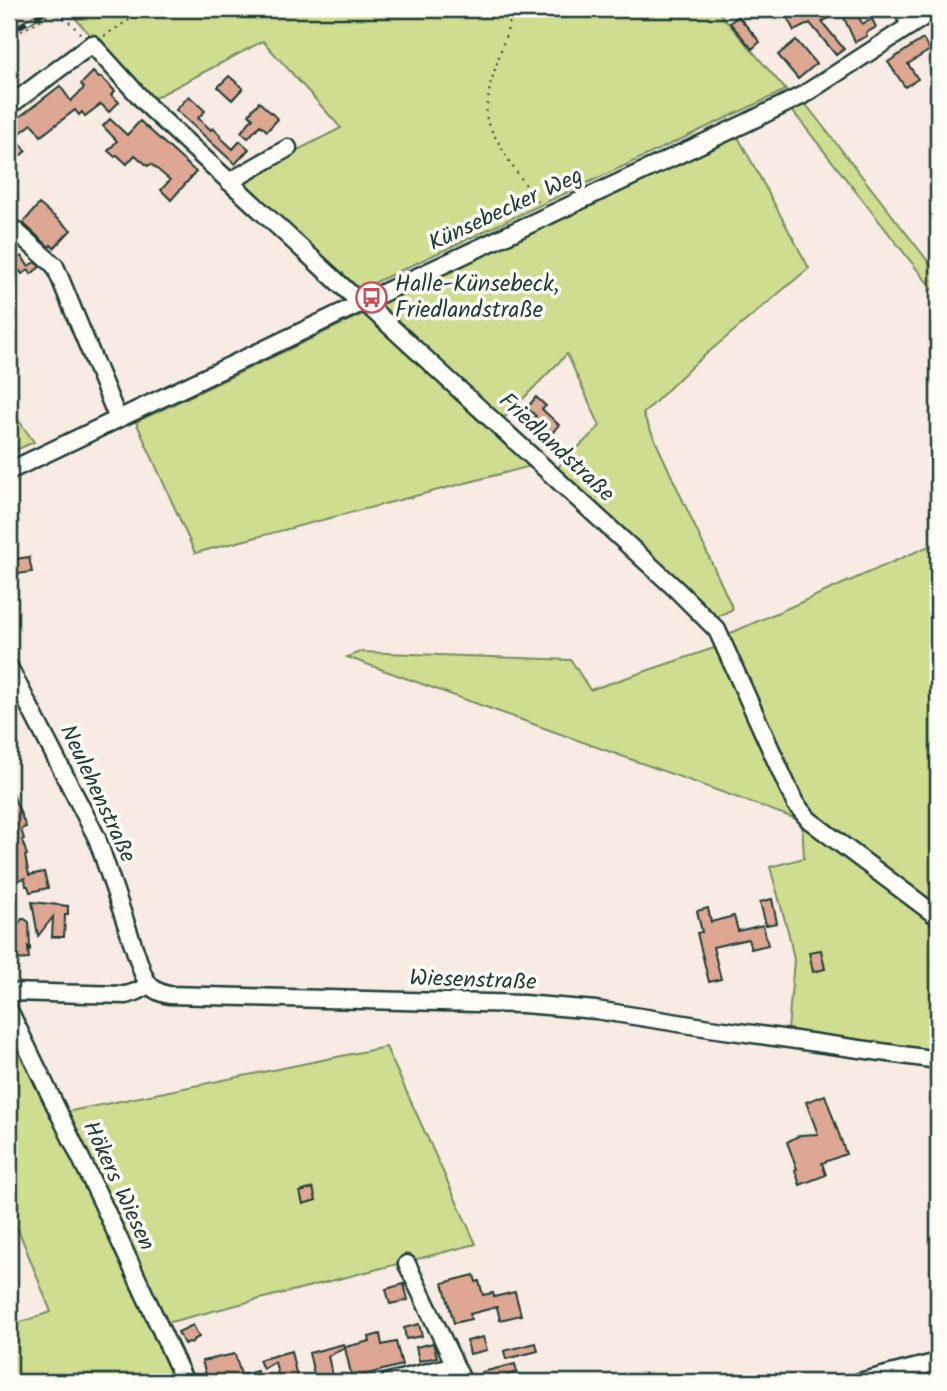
<svg xmlns="http://www.w3.org/2000/svg" width="947" height="1391" viewBox="0 0 947 1391" font-family="Kalam,sans-serif">
	<style>
		.built { fill: #efd7cb }
		.green { fill: #cfdd91; stroke: #778d62; stroke-width: 2 }
		.building { fill: #dda793; stroke: #1f3d34; stroke-width: 2 }
		.lines { fill: none; stroke-linecap: round; stroke-linejoin: round }
		.minor-casing { stroke: #1f3d34; stroke-width: 21 }
		.path { stroke: #1f3d34; stroke-width: 2; stroke-dasharray: 2 5; stroke-linecap: butt }
		.minor { stroke: #fdfcf7; stroke-width: 16 }
		.rail-casing { stroke: #1f3d34; stroke-width: 6 }
		.rail { stroke: #fdfcf7; stroke-width: 3.5; stroke-dasharray: 10; stroke-linecap: butt }
		.labels { text-anchor: middle; dominant-baseline: central; stroke-width: 7; stroke-linejoin: round; paint-order: stroke }
		.street-label { font-size: 23px; fill: #1f3d34; stroke: #fdfcf7 }
		.poi-label { font-size: 23px; fill: #1f3d34; stroke: #fdfcf7; text-anchor: start }
	</style>
	<rect width="100%" height="100%" fill="#f7ebe3"/>
	<filter id="ink" filterUnits="userSpaceOnUse"><feTurbulence type="fractalNoise" baseFrequency=".0143" numOctaves="2"/><feDisplacementMap in="SourceGraphic" scale="14" xChannelSelector="R" yChannelSelector="G"/><feConvolveMatrix kernelMatrix="1 2 1 2 8 2 1 2 1" color-interpolation-filters="sRGB"/></filter>
	<g filter="url(#ink)">
		<path class="built" d="M9 9H63L9 41Z"/>
		<path class="green" d="M67 9H716L786 90 359 290 237 181 341 128 263 41 149 101Z
			M804 102 938 274V296L791 109Z
			M737 135 809 268 692 366 643 414 733 609 715 618 553 472 600 426 567 354 499 423 376 306Z
			M367 312 531 466 195 553 136 422Z
			M9 407 34 442 9 453Z
			M938 542V910L803 806 724 636Z
			M720 646 790 805 938 922V1053L788 1030 794 960 789 935 770 867 804 858 802 821 347 657 360 652 571 660 590 690Z
			M9 1020 180 1382H9V1326L51 1312 18 1229 9 1234Z
			M386 1047 476 1244 166 1323 66 1112Z"/>
		<path class="building" d="M783 9H803L808 18 827 9H831L834 15 822 22 844 49 836 55 810 23 794 31Z
			M857 12 862 24 872 19 876 27 866 33 867 36 855 42 844 18Z
			M738 16 760 42 752 49 730 23Z
			M923 39 930 50 908 64 918 79 905 87 888 62Z
			M796 40 816 64 798 79 778 55Z
			M93 72 99 78 101 77 115 91 111 95 119 102 109 112 101 104 85 116 82 112 79 115 75 110 41 136 32 124 15 137 26 151 17 158 9 147V125L60 86 71 101 84 88 81 84Z
			M229 76 243 88 232 100 218 87Z
			M189 96 205 111 198 118 211 130 213 128 221 136 220 137 233 149 240 141 249 149 235 164 176 110Z
			M259 102 278 119 267 131 260 125 248 138 241 132 253 118 249 114Z
			M110 119 127 135 140 121 196 172 171 200 161 190 170 180 151 164 148 166 135 155 127 164 117 155 115 157 108 151 117 141 103 126Z
			M39 204 71 230 54 248 51 245 49 247 23 223Z
			M22 256 28 266 35 262 40 267 31 274 29 270 22 274 20 271 9 277V263Z
			M536 397 546 406 542 409 559 425 546 440 529 424 536 416 527 408Z
			M29 557 32 572 9 575V560Z
			M9 785 26 827 21 829 24 839 22 840 27 855 25 856 29 875 44 872 48 888 30 892 28 886H26L25 878 16 881 9 856Z
			M772 899 777 923 766 925 760 902Z
			M32 902 68 906V915H65L64 937H52L53 917 38 936Z
			M708 908 711 922 734 916 738 931 763 925 768 945 751 949 748 939 713 947 721 979 709 982 697 933 702 932 697 911Z
			M23 918 29 922 30 949 28 947 29 959 12 960 9 927 16 926Z
			M821 950 825 969 813 972 809 952Z
			M825 1095 846 1154 822 1163 826 1175 800 1185 795 1170 797 1169 787 1142 800 1135 818 1134 806 1102Z
			M313 1188 316 1200 303 1204 300 1192Z
			M474 1275 476 1282 479 1281 483 1295 493 1293 494 1297 515 1292 521 1315 500 1320 497 1307 470 1314 471 1319 454 1323 443 1283Z
			M404 1284 408 1300 390 1304 386 1289Z
			M419 1324 422 1336 406 1339 404 1328Z
			M193 1325 199 1337 193 1340 192 1343 189 1342 184 1344 178 1332Z
			M380 1334 382 1345 396 1342 402 1365 352 1378 345 1348 328 1356 332 1374 315 1378 309 1353 344 1344 345 1347 370 1341 369 1337Z
			M483 1337 487 1350 470 1354 467 1341Z
			M433 1343 437 1357 419 1361 416 1347Z
			M536 1343 538 1351 506 1359 504 1351Z
			M291 1351 298 1382H280L275 1362 263 1369 259 1360Z
			M235 1354 241 1375 257 1371 259 1382H208L202 1361Z
			M515 1364 517 1372 507 1375 509 1382H485L482 1372Z"/>
		<g class="lines">
			<defs>
				<path id="minor" d="M902 9 910 25
					M9 106 92 44 150 108 355 298 364 302 676 589 717 630 795 803 809 820 938 917
					M229 182 288 148
					M9 225 55 266 118 419
					M9 471 372 298 744 124 803 95 936 9
					M9 667 97 838 143 974C149 987 155 992 169 995L523 1004 596 1010 710 1028 938 1060
					M9 992 126 995 138 991 148 985
					M9 1010 100 1198 185 1382
					M407 1264 463 1382
					M389 1382 455 1365
					M859 1382 938 1362"/>
			</defs>
			<use href="#minor" class="minor-casing"/>
			<path class="path" d="M514 9 490 85 486 115 488 124 509 161 539 204
				M55 12 61 9
				M104 36 146 9
				M9 38 54 12 67 20 81 34"/>
			<use href="#minor" class="minor"/>
			<defs>
				<path id="rail" d="M9 32 50 9"/>
			</defs>
			<use href="#rail" class="rail-casing"/>
			<use href="#rail" class="rail"/>
		</g>
	</g>
	<defs>
		<symbol id="bus-ring" viewBox="-11 -11 22 22"><circle r="9.5" fill="#fdfcf7" stroke="#d1495b" stroke-width="1.5"/><path d="M-5-6H5V4H4V6H2V4H-2V6H-4V4H-5ZM-3.5-4V0h7V-4ZM-3.5 1.2v1.5H-2V1.2ZM2 1.2v1.5H3.5V1.2Z" fill="#d1495b"/></symbol>
	</defs>
	<g fill-rule="evenodd">
		<use href="#bus-ring" x="354" y="280" width="35" height="35"/>
	</g>
	<g class="labels">
		<g class="street-label">
			<text transform="translate(506 210) rotate(-25)">Künsebecker Weg</text>
			<text transform="translate(556 448) rotate(43)">Friedlandstraße</text>
			<text transform="translate(97 794) rotate(65)">Neulehenstraße</text>
			<text transform="translate(473 981) rotate(2)">Wiesenstraße</text>
			<text transform="translate(118 1186) rotate(65)">Hökers Wiesen</text>
		</g>
		<g class="poi-label">
			<text x="395" y="285">Halle-Künsebeck,<tspan x="395" dy="26">Friedlandstraße</tspan></text>
		</g>
	</g>
	<rect width="947" height="1391" fill="none" stroke="#fdfcf7" stroke-width="35"/>
	<rect x="18" y="18" width="912" height="1356" fill="none" stroke="#1f3d34" stroke-width="2.5" filter="url(#ink)"/>
</svg>
